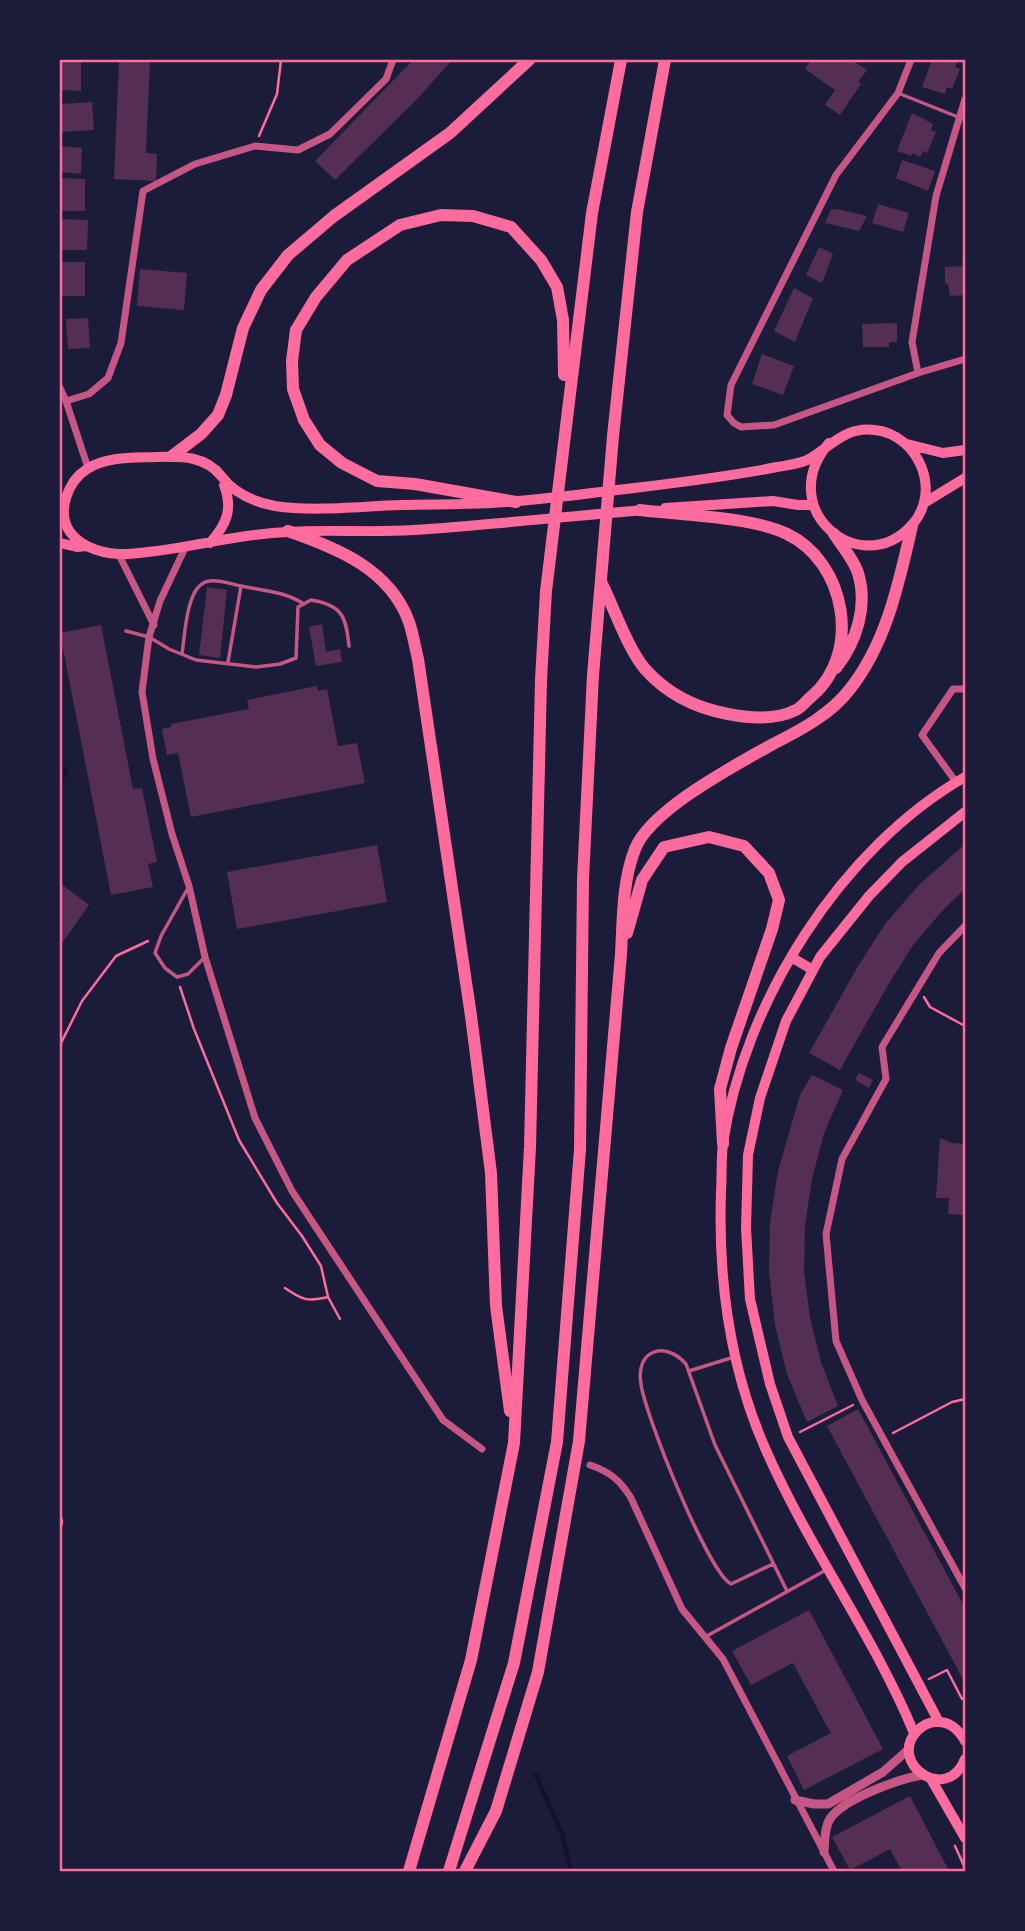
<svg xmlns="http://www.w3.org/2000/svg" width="1025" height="1931" viewBox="0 0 1025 1931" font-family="Barlow,sans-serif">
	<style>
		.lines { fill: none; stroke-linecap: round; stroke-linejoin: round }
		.stream { stroke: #12122b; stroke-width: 4.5 }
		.building { fill: #542f53 }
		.path { stroke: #ff6b9d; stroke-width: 2.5 }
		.service { stroke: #c65784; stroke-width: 3.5 }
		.minor { stroke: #c65784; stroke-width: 7 }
		.tertiary { stroke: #c65784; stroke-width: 9 }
		.secondary { stroke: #ff6b9d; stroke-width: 10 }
		.primary { stroke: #ff6b9d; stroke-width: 10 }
		.motorway { stroke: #ff6b9d; stroke-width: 12 }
		.neatline { fill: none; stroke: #ff6b9d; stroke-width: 2.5 }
	</style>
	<rect width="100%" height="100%" fill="#1b1b3a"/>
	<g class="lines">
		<path class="stream" d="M60 783 66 769
			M536 1775 562 1834 571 1871"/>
	</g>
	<path class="building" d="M60 60H81V91L60 90Z
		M119 60H150L146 153 157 154 156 181 114 179Z
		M413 60H452L417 99 335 180 315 161Z
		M811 60H838L843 63 845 60H852L867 70 858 82 861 84 840 115 825 105 835 90 805 69Z
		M932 60 958 61 955 67 960 69 952 89 947 87 945 94 922 87Z
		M92 102 94 130 60 132V104Z
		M912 113 933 124 931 130 936 132 927 153 923 151 920 157 912 153 911 156 897 151Z
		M60 146 82 148 81 174 60 172Z
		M902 160 935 171 928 191 896 178Z
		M60 178 85 179V211H60Z
		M878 204 909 213 903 232 872 223Z
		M831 209 837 210V209L867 216 859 231 825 223Z
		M60 219 88 220 87 250H60Z
		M819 247 833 254 822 283 806 275Z
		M962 257H965V295L950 296 948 284 945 283V267L963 266Z
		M60 262H85V296H60Z
		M140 269 187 273 184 310 137 306Z
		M794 288 813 298 795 342 774 331Z
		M88 318 90 348 68 349 66 319Z
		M897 323V342H889V347H863L862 324Z
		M762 354 794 366 783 395 752 384Z
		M207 587 227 590 220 658 199 655Z
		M322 624 326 652 340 649 342 662 316 666 309 627Z
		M101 625 133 789 142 788 157 862 148 864 153 887 111 895 60 633Z
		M317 686 318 691 327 689 338 746 357 743 365 783 191 817 178 753 167 755 162 729 171 727V724L249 709 247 700Z
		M965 844V889L944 909 913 945 888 985 840 1070 809 1053 857 968 885 924 919 885Z
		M377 845 387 902 237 929 227 872Z
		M60 883 89 905 60 946Z
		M859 1073 873 1080 869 1088 855 1080Z
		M812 1075 843 1090 824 1133 812 1179 805 1225 804 1271 810 1318 821 1362 838 1406 807 1422 787 1374 775 1325 769 1272 770 1222 778 1171 800 1095Z
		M940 1138 952 1143 965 1144V1215L948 1214 949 1198H936Z
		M858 1409 965 1608V1683L827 1426Z
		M809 1610 883 1749 804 1790 787 1756 831 1733 825 1723 793 1663 751 1685 732 1651Z
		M910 1796 949 1871H902L890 1849 850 1870 832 1837Z"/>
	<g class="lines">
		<path class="path" d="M259 136 277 94 281 60
			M180 987 194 1029 239 1140 277 1203 302 1236 321 1266 328 1297 340 1319
			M924 997 930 1007 965 1026
			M60 1045 82 1001 116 956 148 941
			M285 1288C302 1300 308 1302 328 1297
			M800 1432 853 1405
			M893 1433 952 1402 965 1399
			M60 1513 62 1522 60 1530
			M929 1679 947 1670 962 1699 965 1697
			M955 1846 965 1868"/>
		<path class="service" d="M898 93 958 117
			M126 631 149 637 169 649 196 660 256 667 280 664 296 658 298 607 311 600C342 605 346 616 349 646
			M182 654C185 635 186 584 209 581 220 579 230 584 241 586 264 591 284 591 304 604
			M228 662 241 586
			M188 888 161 936 155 953 165 968 177 977 188 974 205 957
			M689 1371 734 1357
			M773 1564 731 1584C708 1572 645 1415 641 1384 635 1350 665 1340 686 1364L715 1445 787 1591
			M705 1637 826 1570"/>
		<path class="minor" d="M911 60 898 93 836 175 731 385 727 415 734 423 741 427 774 425 918 373 965 359
			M918 373 912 342 936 196 965 99
			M60 388 66 401 88 468
			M66 401 89 394 108 378 121 343 143 191 195 164 255 146 298 150 330 134 386 79 393 60
			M185 548 160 601 149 637 142 692 153 759 172 834 189 886 205 957 255 1118 292 1191 443 1420 482 1449
			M119 555 154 625
			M956 782 922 735 953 689H965
			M965 926 939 953 882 1047 886 1079 842 1159 826 1234 836 1341 862 1400 965 1588
			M590 1465C610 1472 620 1480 631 1498L682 1609 723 1659 834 1871"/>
		<path class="tertiary" d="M795 1800 814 1804H828L883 1772 909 1749
			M824 1852C825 1841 824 1824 833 1815 849 1797 899 1779 922 1775"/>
		<path class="secondary" d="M791 957 813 970
			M939 1722 788 1437 770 1384 750 1299 746 1228 748 1155 760 1098 786 1021 820 957 869 896 902 862 965 812
			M914 1733C873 1634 808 1547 765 1448 730 1368 718 1279 721 1192 722 1176 721 1159 723 1143 744 1002 841 848 965 777
			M965 1741C959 1730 950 1721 936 1722 929 1722 922 1726 917 1731 887 1763 947 1805 965 1759
			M931 1779 965 1838"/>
		<path class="primary" d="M907 444 943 453 965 450
			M924 503 965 478
			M665 508 773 501 798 505H813
			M646 510C568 516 491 525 413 530 371 533 329 529 287 532 233 534 181 551 127 554 108 555 82 549 70 532 56 512 68 481 87 469 107 456 135 458 157 457 182 456 206 456 222 477 235 494 254 502 275 506 315 512 362 506 401 505 440 504 480 505 518 501 554 498 590 493 626 489 676 483 727 477 777 467 788 465 802 464 811 458 833 444 847 426 875 430 919 435 943 492 911 526 860 581 773 509 829 443
			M60 543 77 547 87 546
			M210 543C227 524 233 509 224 485"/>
		<path class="motorway" d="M172 456 201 434 218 415 226 395 243 328 261 290 288 255 334 216 450 133 529 60
			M516 502 415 484 377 481 342 463 320 445 304 420 293 389 292 361 296 330 316 297 347 260 400 225 441 215 473 216 511 227 541 260 557 287 563 320 564 375
			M288 531C337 548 390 569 409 622 413 634 415 647 418 659L471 1016 491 1173 496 1306 510 1411
			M834 534C842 546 854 560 858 573 868 606 857 641 836 668
			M602 584C614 608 628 649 645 669 667 694 696 708 728 714 748 718 776 720 796 710 802 707 807 700 812 696 862 653 846 562 787 534 753 517 680 515 640 510
			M627 933 642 880 664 847 709 837 744 846 769 873 779 900 772 929 731 1048 720 1089 723 1144
			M409 1871 471 1660 514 1443 530 1147 541 680 546 591 592 213 621 60
			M449 1871 514 1663 557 1442 580 1149 583 879 593 675 613 436 637 212 665 60
			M465 1871 496 1811 538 1672 579 1441 621 954C623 918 622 883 635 849 651 809 736 765 773 744 801 730 831 714 850 689 887 642 899 582 912 526"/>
	</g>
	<rect width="1025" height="1931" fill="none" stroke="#1b1b3a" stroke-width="122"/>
	<rect x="61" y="61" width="903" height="1809" class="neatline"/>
</svg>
